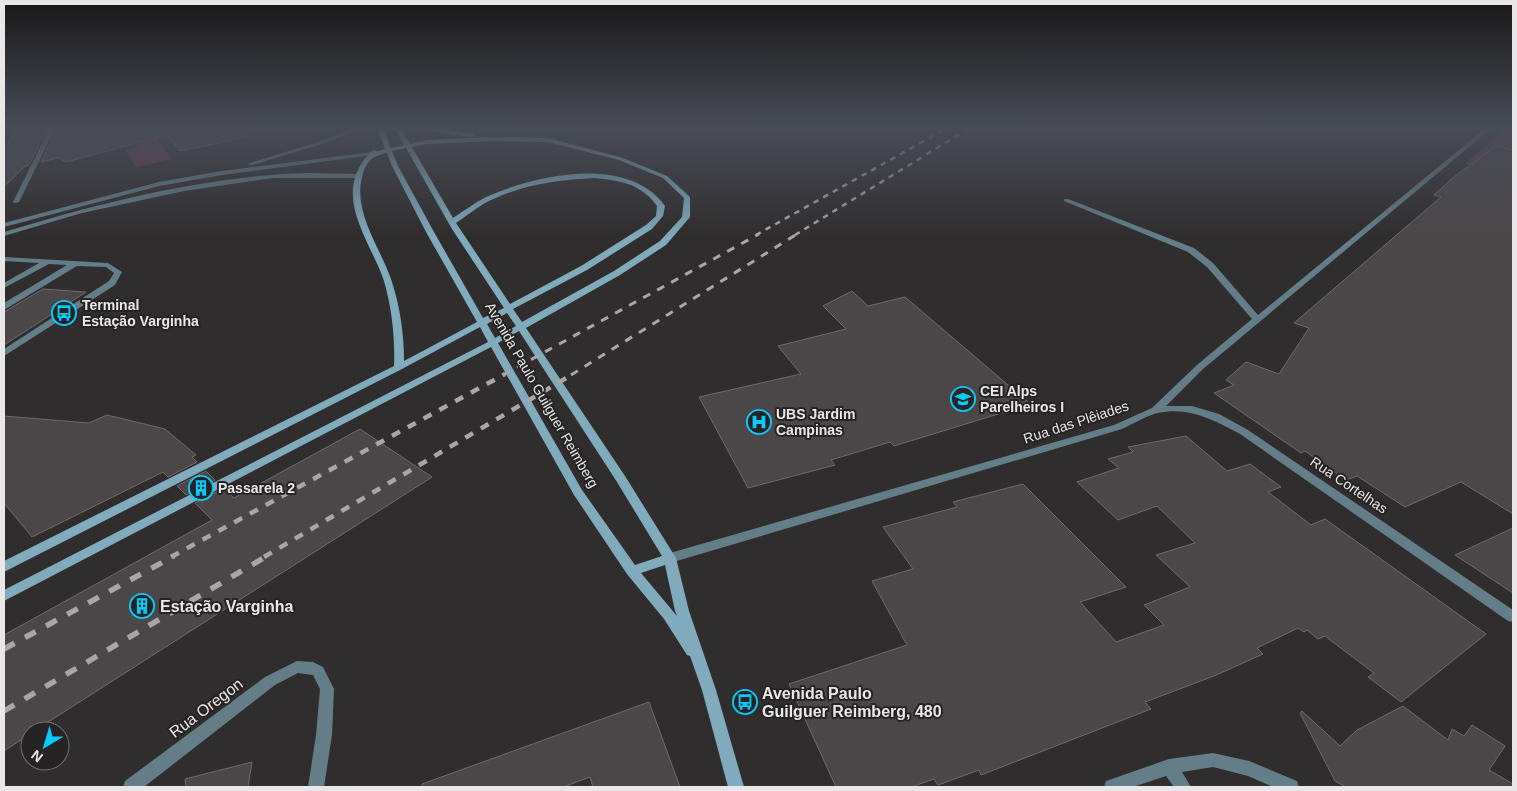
<svg xmlns="http://www.w3.org/2000/svg" width="1517" height="791" viewBox="0 0 1517 791" font-family="Helvetica,sans-serif">
	<style>
		.green { fill: #67364e }
		.building { fill: #4b4749; stroke: #6f6b6d }
		.lines { fill: none; stroke-linecap: round; stroke-linejoin: round }
		.lane { fill: #637e88; fill-rule: evenodd }
		.street { fill: #637e88; fill-rule: evenodd }
		.secondary { fill: #7fabbc; fill-rule: evenodd }
		.rail-far3 { stroke: #a9a6a7; stroke-width: 2.5; stroke-dasharray: 5.5 5.5; stroke-linecap: butt }
		.rail-far2 { stroke: #a9a6a7; stroke-width: 3; stroke-dasharray: 8 8; stroke-linecap: butt }
		.rail-far1 { stroke: #a9a6a7; stroke-width: 4.5; stroke-dasharray: 9 9; stroke-linecap: butt }
		.rail { stroke: #a9a6a7; stroke-width: 5.5; stroke-dasharray: 12 12; stroke-linecap: butt }
		.labels { text-anchor: middle; dominant-baseline: central; stroke-width: 4; stroke-linejoin: round; paint-order: stroke }
		.poi-label { font-size: 14px; font-weight: bold; fill: #eae7e8; stroke: #262324; text-anchor: start }
		.street-label { font-size: 14px; fill: #eae7e8; stroke: #262324 }
		.near-poi-label { font-size: 16px; font-weight: bold; fill: #eae7e8; stroke: #262324; text-anchor: start }
		.near-street-label { font-size: 16px; fill: #eae7e8; stroke: #262324 }
	</style>
	<rect width="100%" height="100%" fill="#302d2e"/>
	<path class="green" d="M1508 127H1513V176L1465 164Z
		M156 138 172 159 136 167 126 150Z"/>
	<path class="building" d="M17 127H48L29 165 24 167 4 187V151Z
		M58 127H247L248 137 180 151 167 135 66 162 58 158 41 162Z
		M1496 146 1513 150V514L1461 482 1405 507 1357 476 1346 480 1305 451 1301 453 1214 393 1234 385 1226 380 1246 362 1279 374 1309 328 1294 323 1441 197 1434 195 1455 176Z
		M43 289 86 292 4 345V312Z
		M852 291 868 306 905 297 1028 402 1006 409 1008 411 894 446 890 442 831 460 835 465 748 488 699 397 801 374 778 346 846 329 823 306Z
		M107 415 165 429 196 455 192 457 197 462 168 477 163 472 32 537 4 503V416L89 423Z
		M360 429 432 477 34 731H30V734L4 751V635L212 520 195 503 224 488 234 498Z
		M1186 436 1227 471 1250 464 1281 487 1268 492 1311 525 1325 519 1486 634 1401 702 1368 677 1374 673 1325 636 1318 639 1307 630 1304 632 1298 628 1257 648 1263 654 1214 676 1145 702 1151 709 981 775 979 770 938 785 934 779 911 787H836L789 684 907 645 872 581 913 569 883 527 957 507 953 502 1023 484 1126 587 1080 602 1116 642 1164 625 1144 605 1190 587 1156 555 1195 543 1157 506 1118 520 1077 482 1119 468 1108 459 1133 452 1128 447Z
		M206 471 215 480 186 495 177 486Z
		M1513 528V593L1455 555Z
		M649 702 680 787H593L590 777 563 787H422V784Z
		M1403 706 1448 740 1452 729 1464 736 1472 725 1505 746 1489 770 1513 784V787H1346L1335 781 1300 713 1302 711 1340 746 1357 730Z
		M252 762 248 787H186L185 779Z"/>
	<g class="lines">
		<path class="lane" d="M358 127H365L322 144 252 165 247 164 318 142Z
			M372 152 374 153V155L222 175 159 186 4 227V223L159 182 222 171Z
			M308 173 360 174 363 176 360 178H273L184 191 82 213 4 236V232C102 202 205 176 308 173Z
			M4 257 108 263 122 272 115 285 4 356V349L109 281 114 273 106 267 77 266 4 310V303L67 265 49 264 4 288V283L39 263 4 261Z"/>
		<path class="street" d="M50 127H56L19 202 14 203 13 202Z
			M1487 127H1493L1203 369 1166 406H1192L1219 414 1248 430 1513 610V622L1508 621 1240 434C1214 420 1189 406 1158 413 1146 416 1133 424 1122 429L670 563 666 561 664 558 666 555 670 553 1114 425 1152 408 1197 365 1252 319 1207 267 1188 252 1064 201V199H1068L1194 248 1213 263 1258 315Z
			M297 661 313 662 323 667 334 689 332 735 324 787H308L316 735 320 689 313 675 298 673 275 685 144 787H123L125 781 265 677Z
			M1213 753 1249 761 1297 781 1299 787H1273L1248 776 1213 767 1182 772 1191 787H1174L1166 776 1133 787H1104L1106 781 1169 759Z"/>
		<path class="secondary" d="M377 127H383L391 148 404 145 394 127H400L410 144 426 140 494 137 548 138 623 158 667 176 690 197V217L666 245 620 275 526 328 625 476 676 558 689 611 716 690 744 787H728L702 690 690 656 687 655 664 619 627 574 574 495 491 347 4 601V590L488 342 480 327 402 369 4 572V561L394 366C395 337 392 309 384 281 373 247 339 205 359 168 362 161 368 155 373 150L378 151 385 149ZM494 141 548 142 619 160 663 178 684 198 682 217 660 241 614 271 522 322 513 309 587 270 652 229 663 216 665 206C628 154 535 175 486 197 474 203 464 211 453 218L412 147 426 144ZM406 148 452 229 504 308 483 318 434 232 398 166 392 151ZM387 153 392 166 426 232 477 322 404 361C404 334 400 307 392 282 381 248 353 214 362 177 366 162 371 156 387 153ZM594 178C619 180 642 184 657 206L656 216 646 225 581 266 510 304 456 223C466 216 475 209 485 203 519 185 557 180 594 178ZM507 313 516 326 495 338 487 324ZM519 331 617 482 662 556 635 565 582 490 498 343ZM665 565 675 611 677 616 641 573Z
			M407 127H420L471 133 474 135 471 137 410 129Z"/>
		<path class="rail-far3" d="M756 235 949 127
			M795 235 971 127"/>
		<path class="rail-far2" d="M503 375 759 234
			M571 375 797 234"/>
		<path class="rail-far1" d="M171 557 505 374
			M264 557 573 374"/>
		<path class="rail" d="M4 649 174 556
			M4 711 267 556"/>
	</g>
	<linearGradient id="sky" x2="0" y2="1"><stop stop-color="#1a1919"/><stop offset="0.54" stop-color="#484c57"/><stop offset="1" stop-color="#484c57" stop-opacity="0"/></linearGradient>
	<rect width="1517" height="237" fill="url(#sky)"/>
	<defs>
		<symbol id="bus-ring" viewBox="-11 -11 22 22"><circle r="9.5" fill="#262324" stroke="#09cbfa" stroke-width="1.5"/><path d="M-5-6H5V4H4V6H2V4H-2V6H-4V4H-5ZM-3.5-4V0h7V-4ZM-3.5 1.2v1.5H-2V1.2ZM2 1.2v1.5H3.5V1.2Z" fill="#09cbfa"/></symbol>
		<symbol id="school-ring" viewBox="-11 -11 22 22"><circle r="9.5" fill="#262324" stroke="#09cbfa" stroke-width="1.5"/><path d="M0-5L7-2L0 1L-7-2ZM-4 1L0 2.5L4 1V4Q0 6-4 4Z" fill="#09cbfa"/></symbol>
		<symbol id="hospital-ring" viewBox="-11 -11 22 22"><circle r="9.5" fill="#262324" stroke="#09cbfa" stroke-width="1.5"/><path d="M-5-5h3v3.5h4V-5h3V5h-3V1.5h-4V5h-3Z" fill="#09cbfa"/></symbol>
		<symbol id="building-ring" viewBox="-11 -11 22 22"><circle r="9.5" fill="#262324" stroke="#09cbfa" stroke-width="1.5"/><path d="M-4-6H4V6H1V3H-1V6H-4ZM-2.5-4.3h1.7v1.8h-1.7ZM.8-4.3h1.7v1.8H.8ZM-2.5-1h1.7V.8h-1.7ZM.8-1h1.7V.8H.8Z" fill="#09cbfa"/></symbol>
	</defs>
	<g fill-rule="evenodd">
		<use href="#bus-ring" x="50" y="299" width="28" height="28"/>
		<use href="#school-ring" x="949" y="385" width="28" height="28"/>
		<use href="#hospital-ring" x="745" y="408" width="28" height="28"/>
		<use href="#building-ring" x="187" y="474" width="28" height="28"/>
		<use href="#building-ring" x="128" y="592" width="28" height="28"/>
		<use href="#bus-ring" x="731" y="688" width="28" height="28"/>
	</g>
	<g class="labels">
		<g class="poi-label">
			<text x="82" y="305">Terminal<tspan x="82" dy="16">Estação Varginha</tspan></text>
			<text x="980" y="391">CEI Alps<tspan x="980" dy="16">Parelheiros I</tspan></text>
			<text x="776" y="414">UBS Jardim<tspan x="776" dy="16">Campinas</tspan></text>
			<text x="218" y="488">Passarela 2</text>
		</g>
		<g class="street-label">
			<text transform="translate(542 395) rotate(60)">Avenida Paulo Guilguer Reimberg</text>
			<text transform="translate(1076 422) rotate(-18)">Rua das Plêiades</text>
			<text transform="translate(1349 485) rotate(34)">Rua Cortelhas</text>
		</g>
		<g class="near-poi-label">
			<text x="160" y="606">Estação Varginha</text>
			<text x="762" y="693">Avenida Paulo<tspan x="762" dy="18">Guilguer Reimberg, 480</tspan></text>
		</g>
		<g class="near-street-label">
			<text transform="translate(206 708) rotate(-37)">Rua Oregon</text>
		</g>
	</g>
	<rect width="1517" height="791" fill="none" stroke="#eae7e8" stroke-width="10"/>
	<g transform="translate(45 746) rotate(218)"><circle r="24" fill="#262324" stroke="#747172"/>
	<path d="M0-4L9 19L0 12L-9 19Z" fill="#09cbfa"/>
	<text y="-8" font-size="14" font-weight="bold" text-anchor="middle" fill="#eae7e8">N</text>
	</g>
</svg>
